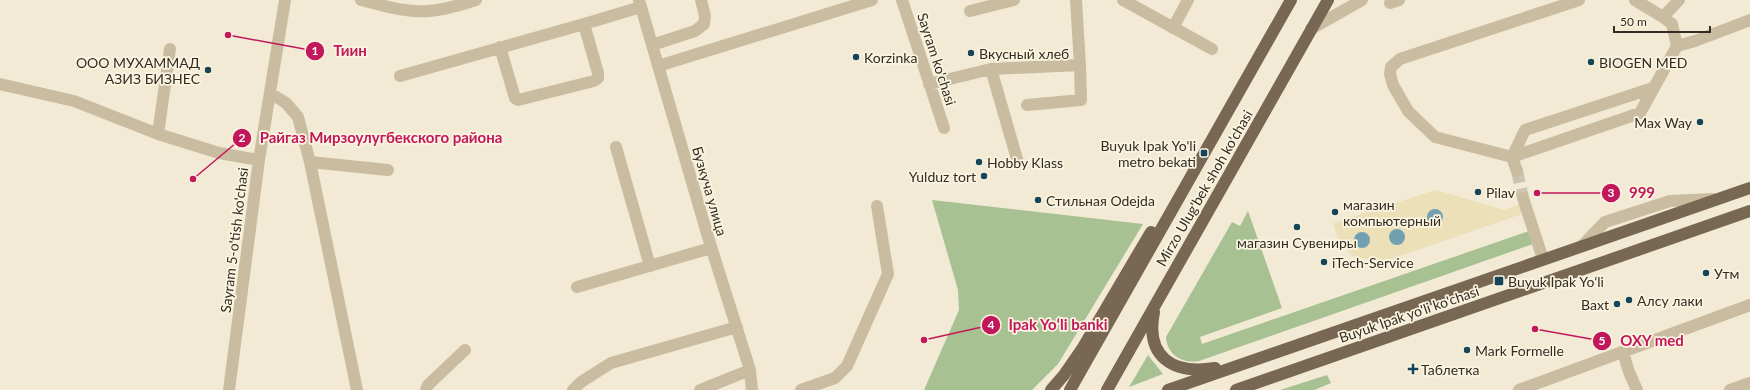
<svg xmlns="http://www.w3.org/2000/svg" width="1750" height="390" viewBox="0 0 1750 390" font-family="Lato,sans-serif">
	<style>
		.green { fill: #a8c193 }
		.plaza { fill: #ece0b9 }
		.water { fill: #71a0b1 }
		.lines { fill: none; stroke-linecap: round; stroke-linejoin: round }
		.minor-tunnel { stroke: #ccc4b1; stroke-width: 12; stroke-dasharray: 12 6; stroke-linecap: butt }
		.minor { stroke: #cabca0; stroke-width: 12 }
		.major { stroke: #776753; stroke-width: 12 }
		.poi-dot { fill: #174557; stroke: #faf4e0; stroke-width: 1.5 }
		.labels { text-anchor: middle; dominant-baseline: central; stroke-width: 3.5; stroke-linejoin: round; paint-order: stroke }
		.poi-label { font-size: 14px; fill: #332c23; stroke: #faf4e0; text-anchor: start }
		.street-label { font-size: 14px; fill: #332c23; stroke: #faf4e0 }
		.leader { fill: none; stroke: #c2185b; stroke-width: 1.5 }
		.callout-dot { fill: #c2185b; stroke: #faf4e0; stroke-width: 1.5 }
		.mark-label { font-size: 12px; text-anchor: middle; font-weight: bold; fill: #fff }
		.callout-label { font-size: 15px; text-anchor: middle; font-weight: bold; fill: #c2185b; stroke: #faf4e0; stroke-width: 3.5; stroke-linejoin: round; paint-order: stroke }
	</style>
	<rect width="100%" height="100%" fill="#f2ead4"/>
	<path class="green" d="M932 200 1143 224 1058 364 1032 390H924L959 310 958 290Z
		M1248 211 1282 308 1200 337 1202 344 1529 231 1533 244 1199 361C1183 364 1167 355 1166 337L1232 222 1240 226Z
		M1148 355 1163 374 1129 387Z
		M1327 375 1331 383 1314 390H1280Z"/>
	<path class="plaza" d="M1436 190 1504 210 1520 204 1522 214 1383 262 1352 256 1339 241 1333 223Z"/>
	<path class="water" d="M1427 217a8 8 0 1 1 16 0a8 8 0 1 1-16 0Z
		M1389 237a8 8 0 1 1 16 0a8 8 0 1 1-16 0Z
		M1354 240a8 8 0 1 1 16 0a8 8 0 1 1-16 0Z"/>
	<g class="lines">
		<path class="minor-tunnel" d="M1517 171 1523 198"/>
		<path class="minor" d="M361 0C382 5 405 13 428 11 445 10 460 5 476 0
			M639 0 708 237 750 370 752 390
			M902 0 944 128
			M1123 0 1212 49
			M1579 0 1400 59 1391 67 1390 74 1393 85 1408 111 1435 137 1512 157 1525 130 1653 88
			M1390 3 1399 0
			M970 11 1014 0
			M1663 17 1679 0
			M1173 28 1188 0
			M1311 29 1362 0
			M652 45 695 31 704 24 705 16 701 0
			M1677 46 1695 41 1750 20
			M500 47 515 98 518 100 594 81 598 78V73L584 24 641 7
			M658 66 872 0
			M991 69 1017 159
			M400 76 584 24
			M0 84 74 101 158 134 219 153 259 160
			M929 84 991 69 1080 65 1076 0
			M270 93 286 103 298 117 310 162 357 390
			M1027 105 1081 100 1080 65
			M158 134 170 49
			M616 147 650 266
			M310 162 388 170
			M1517 171 1512 157 1640 113 1677 46 1672 24 1663 17 1635 0
			M1523 198 1543 259
			M1582 246 1605 222 1670 201 1713 199
			M577 287 711 248
			M1623 352 1629 372 1637 390
			M229 390 259 160 285 0
			M426 390 428 385 465 350
			M573 390 581 382 611 363 737 327
			M700 390 750 370
			M801 390 835 378 847 366 888 274 877 206
			M1519 390 1750 305
			M1730 390 1750 383"/>
		<path class="major" d="M1154 312C1145 357 1173 375 1215 368
			M1051 390 1064 375 1082 349 1151 232
			M1070 390 1291 0
			M1107 390 1328 0
			M1168 390 1750 188
			M1236 390 1750 211"/>
	</g>
	<g class="poi-dot">
		<circle cx="971" cy="53" r="4"/>
		<circle cx="856" cy="57" r="4"/>
		<circle cx="1591" cy="62" r="4"/>
		<circle cx="208" cy="70" r="4"/>
		<circle cx="1700" cy="122" r="4"/>
		<rect x="1200" y="149" width="8" height="8" rx="2"/>
		<circle cx="979" cy="162" r="4"/>
		<circle cx="984" cy="176" r="4"/>
		<circle cx="1478" cy="192" r="4"/>
		<circle cx="1038" cy="200" r="4"/>
		<circle cx="1335" cy="212" r="4"/>
		<circle cx="1297" cy="227" r="4"/>
		<circle cx="1324" cy="262" r="4"/>
		<circle cx="1706" cy="273" r="4"/>
		<rect x="1494" y="276" width="10" height="10" rx="2"/>
		<circle cx="1629" cy="300" r="4"/>
		<circle cx="1617" cy="304" r="4"/>
		<circle cx="1467" cy="350" r="4"/>
		<path d="M1411 363h4v4h4v4h-4v4h-4v-4h-4v-4h4z"/>
	</g>
	<g class="labels">
		<g class="poi-label">
			<text x="979" y="53">Вкусный хлеб</text>
			<text x="864" y="57">Korzinka</text>
			<text x="200" y="62" text-anchor="end">ООО МУХАММАД<tspan x="200" dy="16">АЗИЗ БИЗНЕС</tspan></text>
			<text x="1599" y="62">BIOGEN MED</text>
			<text x="1692" y="122" text-anchor="end">Max Way</text>
			<text x="1196" y="145" text-anchor="end">Buyuk Ipak Yo'li<tspan x="1196" dy="16">metro bekati</tspan></text>
			<text x="987" y="162">Hobby Klass</text>
			<text x="976" y="176" text-anchor="end">Yulduz tort</text>
			<text x="1486" y="192">Pilav</text>
			<text x="1046" y="200">Стильная Odejda</text>
			<text x="1343" y="204">магазин<tspan x="1343" dy="16">компьютерный</tspan></text>
			<text x="1297" y="242" text-anchor="middle">магазин Сувениры</text>
			<text x="1332" y="262">iTech-Service</text>
			<text x="1714" y="273">Утм</text>
			<text x="1508" y="281">Buyuk Ipak Yoʻli</text>
			<text x="1637" y="300">Алсу лаки</text>
			<text x="1609" y="304" text-anchor="end">Baxt</text>
			<text x="1475" y="350">Mark Formelle</text>
			<text x="1421" y="369">Таблетка</text>
		</g>
		<g class="street-label">
			<text transform="translate(937 59) rotate(72)">Sayram ko'chasi</text>
			<text transform="translate(1204 188) rotate(-60)">Mirzo Ulug'bek shoh ko'chasi</text>
			<text transform="translate(710 191) rotate(74)">Бузкуча улица</text>
			<text transform="translate(234 240) rotate(-83)">Sayram 5-o'tish ko'chasi</text>
			<text transform="translate(1409 314) rotate(-19)">Buyuk Ipak yo'li ko'chasi</text>
		</g>
	</g>
	<path class="leader" d="M228 35L315 51M193 179L242 138M1537 193L1611 193M924 340L991 325M1535 329L1602 341"/>
	<g class="callout-dot">
		<circle cx="228" cy="35" r="4"/>
		<circle cx="193" cy="179" r="4"/>
		<circle cx="1537" cy="193" r="4"/>
		<circle cx="924" cy="340" r="4"/>
		<circle cx="1535" cy="329" r="4"/>
		<circle cx="315" cy="51" r="10"/>
		<circle cx="242" cy="138" r="10"/>
		<circle cx="1611" cy="193" r="10"/>
		<circle cx="991" cy="325" r="10"/>
		<circle cx="1602" cy="341" r="10"/>
	</g>
	<g class="mark-label">
		<text x="315" y="55">1</text>
		<text x="242" y="142">2</text>
		<text x="1611" y="197">3</text>
		<text x="991" y="329">4</text>
		<text x="1602" y="345">5</text>
	</g>
	<g class="callout-label">
		<text x="350" y="56">Тиин</text>
		<text x="381" y="143">Райгаз Мирзоулугбекского района</text>
		<text x="1642" y="198">999</text>
		<text x="1058" y="330">Ipak Yoʻli banki</text>
		<text x="1652" y="346">OXY med</text>
	</g>
	<path d="M1614 26v6h96v-6" fill="none" stroke="#332c23" stroke-width="2"/>
	<text x="1620" y="26" font-size="12" fill="#332c23" stroke="#faf4e0" stroke-width="3" paint-order="stroke">50 m</text>
</svg>
